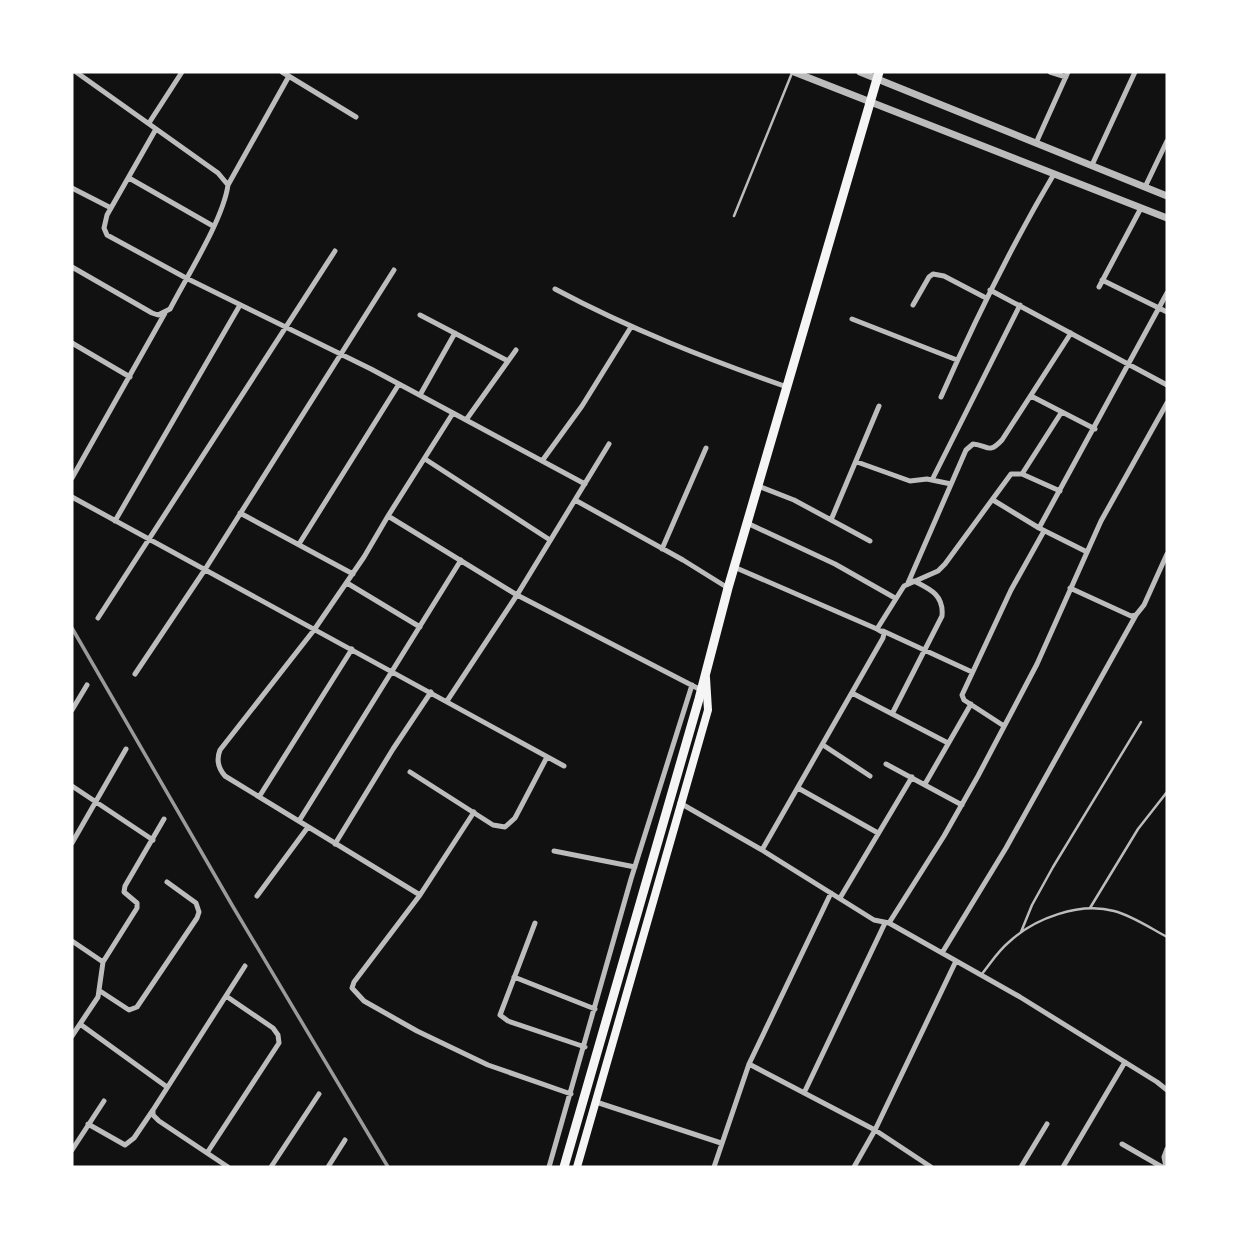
<svg xmlns="http://www.w3.org/2000/svg" width="1239" height="1239" viewBox="0 0 1239 1239" font-family="Ubuntu,sans-serif">
	<style>
		.lines { fill: none; stroke-linecap: round; stroke-linejoin: round }
		.service { stroke: #bcbcbc; stroke-width: 2.5 }
		.minor { stroke: #bcbcbc; stroke-width: 5 }
		.tertiary { stroke: #bcbcbc; stroke-width: 7 }
		.secondary { stroke: #f5f5f5; stroke-width: 8 }
		.primary { stroke: #f5f5f5; stroke-width: 9 }
		.rail { stroke: #9a9a9a; stroke-width: 3.5 }
	</style>
	<rect width="100%" height="100%" fill="#111"/>
	<g class="lines">
		<path class="service" d="M734 216 792 73
			M1090 908 1138 829 1167 792
			M1021 932 1032 905 1053 867 1141 722
			M981 975C990 964 998 951 1009 942 1035 918 1079 902 1114 911 1133 916 1150 928 1167 937"/>
		<path class="minor" d="M282 72 356 117
			M1050 72 1066 77
			M149 123 182 72
			M156 129 107 215 104 228 107 235 186 278 371 369 453 413 388 516 517 595 701 690
			M1036 143 1068 72
			M1092 165 1135 72
			M129 178 213 226
			M228 185 289 76
			M1145 187 1167 141
			M72 188 111 208
			M72 267 152 313 158 315 170 309C187 276 223 220 228 185L218 173 76 72
			M1102 280 1167 312
			M1099 287 1141 208
			M555 289C630 329 707 359 787 387
			M990 290 1167 385
			M913 305 929 277 933 274 944 276 986 298
			M420 315 508 361
			M852 319 957 360
			M72 343 130 377
			M420 395 455 333
			M1031 396 1095 429
			M941 397C976 318 1010 248 1054 174
			M453 413 585 484
			M466 420 516 350
			M425 459 550 540
			M542 461 582 406 631 327
			M857 462 910 481 927 479 951 484
			M1022 474 1061 413
			M72 478 165 313
			M932 480 1020 305
			M758 486 794 500 870 541
			M72 497 564 766
			M575 500 683 560 728 588
			M993 500 1039 528 1087 552
			M240 513 353 574
			M388 516 364 557 314 630 220 750C216 760 218 768 225 776L420 895
			M831 520 879 406
			M115 521 240 305
			M747 523 835 564 895 598
			M1039 528 1167 293
			M299 544 399 384
			M662 549 706 448
			M734 567 877 629 904 586 938 571 945 564 1011 474H1022L1060 491
			M347 583 420 627
			M908 583 966 450 973 444C988 445 988 455 1002 440L1071 333
			M1070 588 1131 616 1136 615 1144 605 1167 554
			M98 618 335 251
			M883 631 972 672
			M135 674 204 571 394 270
			M852 693 948 743
			M447 701 517 595 609 444
			M72 710 87 685
			M892 714 942 616C944 595 930 589 914 581
			M1004 726 964 700 962 695 1011 590 1044 531
			M823 745 870 776
			M886 764 962 805
			M410 772 493 825 505 827 515 818 547 757
			M925 784 971 704
			M72 786 153 840
			M798 788 878 833
			M259 797 352 649
			M680 803 762 850 874 920 889 923 944 836 978 776 1037 664 1101 521 1167 403
			M474 812 420 895 354 982 352 988 364 1001 417 1031 488 1065 571 1094
			M299 821 461 560
			M72 843 126 749
			M335 844 393 749 431 692
			M762 850 883 638 884 633 877 629
			M554 851 635 867
			M257 896 308 827
			M840 898 912 777
			M535 923 500 1015 508 1021 585 1047
			M889 923 1020 997 1157 1082 1167 1090
			M72 941 103 962
			M942 953 1006 848 1136 615
			M514 977 595 1009
			M100 991 129 1010 137 1007 197 918 199 912 196 903 167 882
			M80 1024 167 1087
			M72 1036 98 997 103 962 137 908V903L124 892 125 886 164 819
			M749 1064 875 1130 931 1167
			M804 1093 885 923
			M596 1102 721 1143
			M88 1124 125 1145 134 1138 153 1110
			M1122 1144 1162 1167
			M72 1150 104 1101
			M207 1153 279 1043 278 1035 273 1028 226 996
			M228 1167 159 1121 153 1115V1110L245 966
			M271 1167 319 1094
			M328 1167 345 1140
			M549 1167 631 879 692 685
			M714 1167 749 1064 831 893
			M854 1167 875 1130 956 961
			M1021 1167 1047 1124
			M1063 1167 1125 1062
			M1166 1167 1164 1157 1167 1149"/>
		<path class="tertiary" d="M794 72 1167 218
			M860 72 1167 196"/>
		<path class="secondary" d="M577 1167 704 724 708 710 706 678"/>
		<path class="primary" d="M564 1167 699 699 728 588 879 72"/>
		<path class="rail" d="M72 628 232 905 388 1167"/>
	</g>
	<rect width="1239" height="1239" fill="none" stroke="#ffffff" stroke-width="147"/>
</svg>
